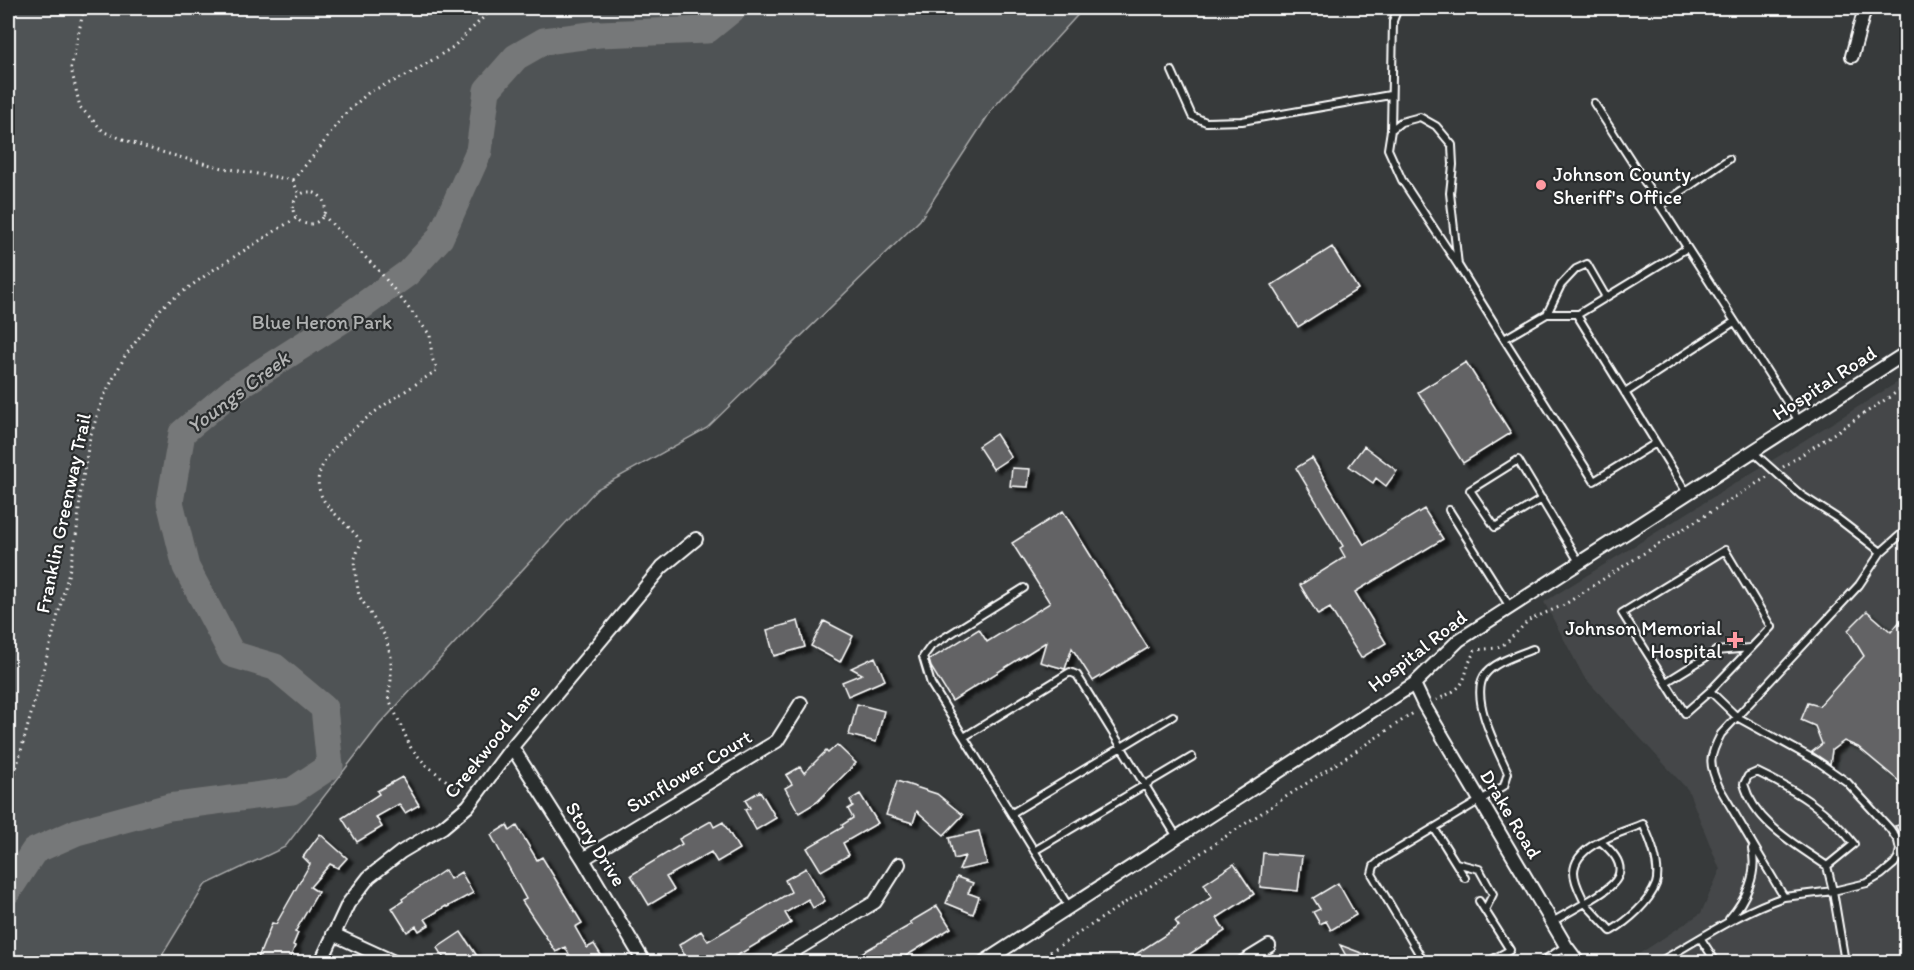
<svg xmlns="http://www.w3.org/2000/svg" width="1914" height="970" viewBox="0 0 1914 970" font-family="Itim,sans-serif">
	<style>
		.built { fill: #444748 }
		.green { fill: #505354; stroke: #a8a9aa; stroke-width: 1.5 }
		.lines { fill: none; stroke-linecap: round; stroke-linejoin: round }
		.river { stroke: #767879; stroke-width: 27 }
		.building { fill: #636465; stroke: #fff; stroke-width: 1.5; filter: url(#shadow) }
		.service-casing { stroke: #fff; stroke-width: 10 }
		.minor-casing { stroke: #fff; stroke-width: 16 }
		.path { stroke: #fff; stroke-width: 3; stroke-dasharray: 1.5 4.5; stroke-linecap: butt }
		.service { stroke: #2a2d2e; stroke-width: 6 }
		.minor { stroke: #2a2d2e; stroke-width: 12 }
		.poi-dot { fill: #ff9aa2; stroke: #2a2d2e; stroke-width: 2 }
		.labels { text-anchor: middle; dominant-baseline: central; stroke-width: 4.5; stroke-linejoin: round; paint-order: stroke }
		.poi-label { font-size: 20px; fill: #fff; stroke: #2a2d2e; text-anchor: start }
		.park-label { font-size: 20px; fill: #b0b2b2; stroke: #2a2d2e }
		.street-label { font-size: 20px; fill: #fff; stroke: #2a2d2e }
		.water-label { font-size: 21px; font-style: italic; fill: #b4b5b5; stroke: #2a2d2e }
	</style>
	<defs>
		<filter id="shadow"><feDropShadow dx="6" dy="4" stdDeviation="1.5" flood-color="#0009"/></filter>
	</defs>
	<rect width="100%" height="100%" fill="#373a3b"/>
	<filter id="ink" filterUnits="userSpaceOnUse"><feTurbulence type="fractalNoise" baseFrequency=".0167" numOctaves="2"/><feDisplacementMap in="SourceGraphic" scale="12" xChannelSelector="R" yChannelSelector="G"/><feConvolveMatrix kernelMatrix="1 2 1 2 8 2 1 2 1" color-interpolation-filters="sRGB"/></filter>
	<g filter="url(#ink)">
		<path class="built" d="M1906 377V962H1627L1701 913 1720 870 1688 790 1584 677 1544 602Z"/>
		<path class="green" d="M8 8H1084L993 108 920 220 707 428 597 489 379 725 285 847 205 885 158 962H8Z"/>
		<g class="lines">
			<path class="river" d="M8 891 34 851 77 832 169 807 292 791 330 766 324 708 275 667 232 654 186 567 170 502 182 433 236 388 347 317 408 273 440 238 479 151 487 90 516 57 544 41 599 34 707 30 734 8"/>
		</g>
		<path class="building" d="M1332 247 1358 289 1298 327 1272 285Z
			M1466 362 1511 433 1463 463 1418 392Z
			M996 434 1011 457 993 469 978 446Z
			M1364 446 1397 471 1386 486 1376 478 1373 483 1349 466Z
			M1312 458 1364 545 1424 509 1443 539 1355 592 1386 643 1361 658 1330 608 1318 615 1300 585 1345 557 1340 548 1343 546 1296 468Z
			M1012 468 1030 469 1028 487 1010 486Z
			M1063 511 1148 648 1093 681 1072 648 1065 669 1040 662 1046 642 952 701 931 667 929 660 979 629 987 642 1050 603 1012 543Z
			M1867 611 1891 632 1906 614V787L1858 747 1844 741 1832 750 1830 764 1812 752 1822 744 1815 726 1801 720 1808 703 1819 706 1864 656 1848 630Z
			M798 621 805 647 774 656 767 630Z
			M824 621 853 636 840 662 811 646Z
			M875 657 885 680 848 696 842 682 862 674 851 668Z
			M857 704 884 711 876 742 849 735Z
			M837 745 856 763 817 802 799 813 785 788 792 784 786 775 800 767 804 773 826 751 828 753Z
			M402 777 419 805 405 813 399 804 376 817 382 827 357 842 342 818 379 794 377 791Z
			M897 781 937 794 963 815 944 835 917 811 913 823 886 815Z
			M760 791 776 818 756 830 745 810 750 808 745 800Z
			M860 794 878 823 843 843 849 855 821 871 807 848 843 827 842 825 853 818 848 809 853 806 850 800Z
			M711 821 714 827 723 822 739 849 717 862 711 852 666 877 674 890 649 905 631 875 682 844 679 839Z
			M1906 823V856L1903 839 1895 826Z
			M507 825 510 831 517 826 537 860 542 857 582 923 575 927 587 948 594 944 606 963H574L565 947 556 952 522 901 526 899 491 835Z
			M979 831 987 864 959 870 965 856 954 859 949 838Z
			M320 834 347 858 338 868 330 864 310 887 318 892 295 932 298 933 293 945 295 946 288 963H256L272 923 276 924 310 864 303 857Z
			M1263 853 1302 856 1298 891 1260 887Z
			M1234 864 1254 894 1217 918 1225 931 1188 955 1193 963H1122L1179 926 1175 921 1212 897 1204 884Z
			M806 868 825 901 813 908 808 899 785 913 791 923 725 963H689L679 945 701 931 708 941 791 892 785 880Z
			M445 870 450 879 461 872 473 893 447 907 446 906 425 919 429 925 419 931 416 926 407 932 392 908 403 901 402 899Z
			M957 877 973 883 968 893 979 897 973 914 946 903Z
			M1338 883 1356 915 1331 930 1326 921 1320 924 1313 912 1320 909 1313 898Z
			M937 906 951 928 914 951 895 963H844L912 924 910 922Z
			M461 932 477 956 466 963H447L437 948Z
			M1340 945 1383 961V963H1350Z"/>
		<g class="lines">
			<defs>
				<path id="service" d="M1172 71 1192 116 1206 122 1242 121 1390 95
					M1594 103 1799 421
					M1391 130 1393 21 1398 8
					M1660 206 1729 159
					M1687 248 1577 315 1687 493
					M1458 265 1402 180 1388 149 1391 130 1401 122 1420 117 1436 126 1452 145 1453 165 1450 193 1458 265 1504 339 1547 314 1561 285 1576 269 1587 264 1606 297
					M1547 314H1578
					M1504 339 1594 481 1656 443
					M1625 393 1734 322
					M1542 499 1495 527 1470 490 1518 460 1579 562
					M1449 510 1510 607
					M1881 552 1906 530
					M1024 588 931 646 923 657 931 684 1069 907
					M1666 682 1716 651 1750 648
					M1710 691 1771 627 1725 550 1622 613 1685 713 1710 691 1737 717 1817 761 1847 782 1890 829 1898 841 1900 850 1898 858 1894 864 1881 875 1867 883 1833 891 1827 866 1854 844C1828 810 1795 790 1757 772L1748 776 1744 784C1755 823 1795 844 1827 866
					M964 737 1070 672 1077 675 1177 837
					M1012 813 1173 716
					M1434 828 1465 878
					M1034 851 1192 757
					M1456 863 1479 869 1493 894 1485 910
					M1784 897 1833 891 1845 962
					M1479 901 1510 950 1488 962
					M1729 919C1746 900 1758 874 1752 849
					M1552 922 1585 903 1611 931C1628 921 1649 903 1656 884 1661 867 1650 839 1643 824 1621 833 1575 844 1574 872 1574 883 1581 894 1585 903 1615 886 1637 871 1601 842
					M1701 939 1716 962
					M1424 962 1372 874 1374 866 1382 859 1504 786 1508 773C1498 750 1470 700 1484 676 1493 662 1518 655 1533 649
					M1541 962 1566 946
					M1659 962C1700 939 1739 912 1784 897L1719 787C1708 763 1709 757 1721 734L1859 585 1881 552 1837 518 1801 495 1753 452"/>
				<path id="minor" d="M1852 56 1865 8
					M1414 684 1424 705 1566 946 1578 962
					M512 747 583 859 644 962
					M583 859 777 741 801 703
					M333 934 394 962
					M321 962 348 904 369 877 401 852 443 827 468 806 512 747 662 567 696 539
					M776 962 875 902 899 864
					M984 962 1414 684 1459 640 1906 353
					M1243 962 1269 946"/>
			</defs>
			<use href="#service" class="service-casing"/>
			<use href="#minor" class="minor-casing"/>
			<path class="path" d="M84 8 71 68 80 107 104 132 144 147 183 158 223 168 293 180
				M293 180 319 149 343 116 369 92 410 74 453 47 486 15 490 8
				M293 180 299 195
				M293 208a16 16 0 1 1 32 0a16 16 0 1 1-32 0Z
				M323 215 380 272 430 335 432 358 437 370C404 393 329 435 319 475 317 481 319 491 322 497 329 512 351 526 361 542L354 561 356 577 359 596 385 636 391 657V680L388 697 411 748 426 765 464 794
				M1783 467 1906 386
				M1436 700C1473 684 1459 680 1475 650L1496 648 1506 643 1529 620 1564 605 1617 570 1767 477
				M8 789 11 787 52 638 70 568 77 530 81 489 90 437 103 398 125 356 163 306 213 270 296 218
				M1035 962 1415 712"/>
			<use href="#service" class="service"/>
			<use href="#minor" class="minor"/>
		</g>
	</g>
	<g class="poi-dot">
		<circle cx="1541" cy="185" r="6"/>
		<path d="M1732 631h6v6h6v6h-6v6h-6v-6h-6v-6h6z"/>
	</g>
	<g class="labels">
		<g class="poi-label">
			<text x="1553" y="174">Johnson County<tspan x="1553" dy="23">Sheriff's Office</tspan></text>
			<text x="1722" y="628" text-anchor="end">Johnson Memorial<tspan x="1722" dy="23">Hospital</tspan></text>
		</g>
		<g class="park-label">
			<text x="322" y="322">Blue Heron Park</text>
		</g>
		<g class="street-label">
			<text transform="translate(1824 383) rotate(-33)">Hospital Road</text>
			<text transform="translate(63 513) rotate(-78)">Franklin Greenway Trail</text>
			<text transform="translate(1417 651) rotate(-38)">Hospital Road</text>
			<text transform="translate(492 741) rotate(-51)">Creekwood Lane</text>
			<text transform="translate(689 771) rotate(-31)">Sunflower Court</text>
			<text transform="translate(1511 814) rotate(59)">Drake Road</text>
			<text transform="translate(596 844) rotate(58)">Story Drive</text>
		</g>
		<g class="water-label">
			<text transform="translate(238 392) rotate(-37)">Youngs Creek</text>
		</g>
	</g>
	<rect width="1914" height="970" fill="none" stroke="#2a2d2e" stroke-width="30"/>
	<rect x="15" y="15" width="1884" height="940" fill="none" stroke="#fff" stroke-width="2" filter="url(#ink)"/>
</svg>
